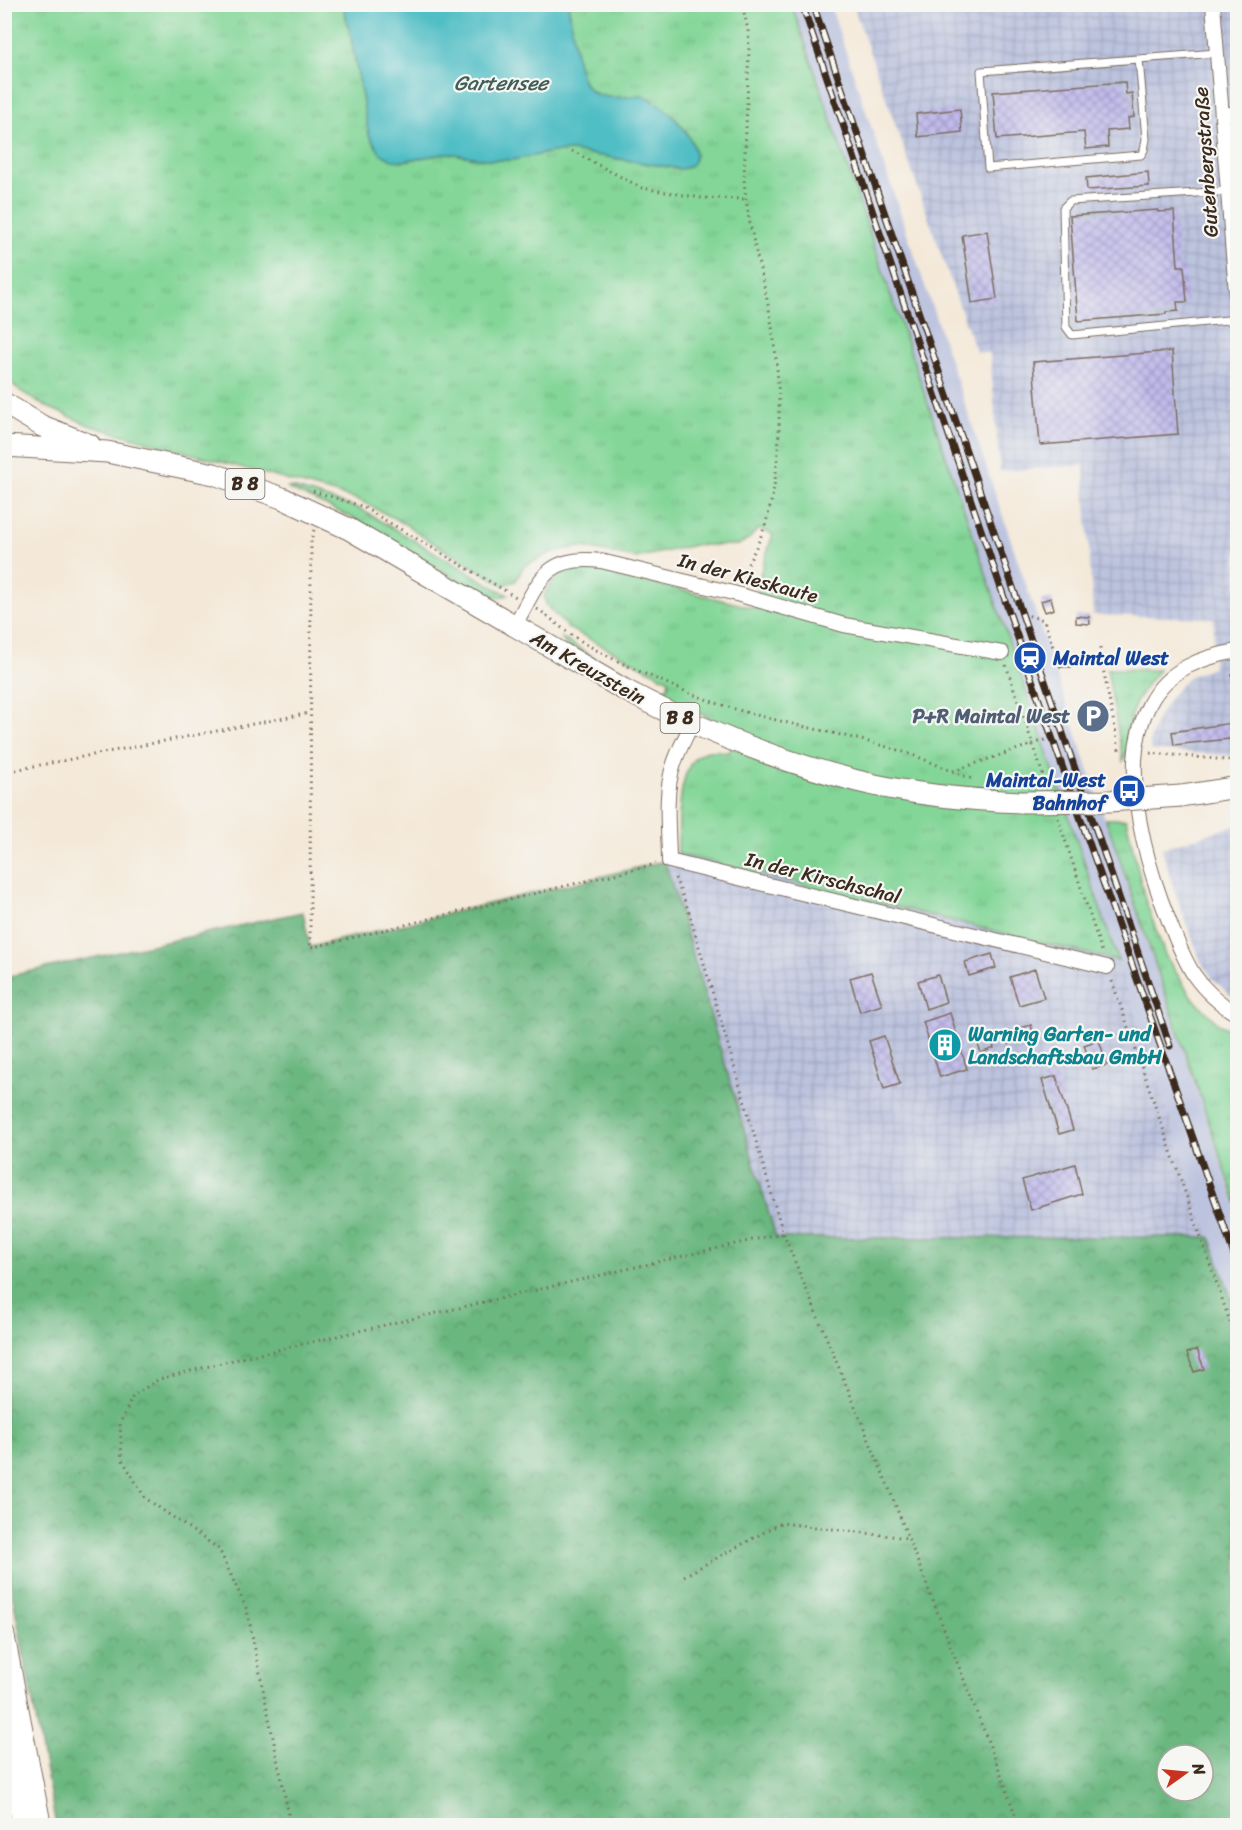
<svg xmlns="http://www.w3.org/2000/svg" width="1242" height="1830" viewBox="0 0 1242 1830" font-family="Sriracha,sans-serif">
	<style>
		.industrial { fill: url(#industrial-grid) }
		.railway { fill: #bcc3de }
		.grass { fill: url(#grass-tufts); stroke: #5f805b; stroke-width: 1.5 }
		.forest { fill: url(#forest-crowns); stroke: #52704f; stroke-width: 1.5; fill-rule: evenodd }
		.water { fill: #50bec5; stroke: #467472; stroke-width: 1.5 }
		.building { fill: url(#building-cross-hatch) }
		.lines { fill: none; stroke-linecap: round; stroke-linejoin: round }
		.service-casing { stroke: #7c6d5f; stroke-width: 9 }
		.minor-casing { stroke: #7c6d5f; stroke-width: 16 }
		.secondary-casing { stroke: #7c6d5f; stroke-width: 22 }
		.primary-casing { stroke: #7c6d5f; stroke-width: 23 }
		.path { stroke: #7c6d5f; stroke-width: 3; stroke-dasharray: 1.5 4.5; stroke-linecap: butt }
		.service { stroke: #fff; stroke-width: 7 }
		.minor { stroke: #fff; stroke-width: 14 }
		.secondary { stroke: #fff; stroke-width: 20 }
		.primary { stroke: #fff; stroke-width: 21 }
		.rail-casing { stroke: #3b2a1e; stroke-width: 7 }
		.rail { stroke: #f6f6f2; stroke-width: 4.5; stroke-dasharray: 14; stroke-linecap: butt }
		.primary-bridge-casing { stroke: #7c6d5f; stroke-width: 23; stroke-linecap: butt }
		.primary-bridge { stroke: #fff; stroke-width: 21 }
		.labels { text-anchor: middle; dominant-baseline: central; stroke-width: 4.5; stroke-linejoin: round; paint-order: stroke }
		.shield { fill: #f6f6f2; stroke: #73675e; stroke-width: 1.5 }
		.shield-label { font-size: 18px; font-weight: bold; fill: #3b2a1e }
		.street-label { font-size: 20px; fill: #3b2a1e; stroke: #f6f6f2 }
		.transit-label { font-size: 20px; font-weight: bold; fill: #164399; stroke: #f6f6f2; text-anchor: start }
		.service-label { font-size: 20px; font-weight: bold; fill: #4e5e75; stroke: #f6f6f2; text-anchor: end }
		.culture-label { font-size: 20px; font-weight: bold; fill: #0d838f; stroke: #f6f6f2; text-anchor: start }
		.water-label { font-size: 21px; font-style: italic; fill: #425e58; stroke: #f6f6f2 }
	</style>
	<defs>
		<pattern id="industrial-grid" width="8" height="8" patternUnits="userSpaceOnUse" patternTransform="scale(1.5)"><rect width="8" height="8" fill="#bcc3de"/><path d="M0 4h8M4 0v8" fill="none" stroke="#a2a8be"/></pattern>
		<pattern id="grass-tufts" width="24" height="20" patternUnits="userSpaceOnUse" patternTransform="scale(1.5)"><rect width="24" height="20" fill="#83d698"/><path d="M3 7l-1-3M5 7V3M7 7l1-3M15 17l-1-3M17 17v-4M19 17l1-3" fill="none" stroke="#72b883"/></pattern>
		<pattern id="forest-crowns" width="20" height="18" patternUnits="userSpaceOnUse" patternTransform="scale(1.5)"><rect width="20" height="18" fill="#6ab780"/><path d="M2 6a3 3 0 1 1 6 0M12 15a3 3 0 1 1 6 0" fill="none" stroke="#589568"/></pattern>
		<pattern id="building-cross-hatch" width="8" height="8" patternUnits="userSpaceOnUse" patternTransform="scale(1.5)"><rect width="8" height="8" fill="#c1bbec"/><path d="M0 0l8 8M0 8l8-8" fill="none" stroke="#9e98bf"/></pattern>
	</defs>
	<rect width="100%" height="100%" fill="#f6f6f2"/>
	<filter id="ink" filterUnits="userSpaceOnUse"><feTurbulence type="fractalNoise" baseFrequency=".0167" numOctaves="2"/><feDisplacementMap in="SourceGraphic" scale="12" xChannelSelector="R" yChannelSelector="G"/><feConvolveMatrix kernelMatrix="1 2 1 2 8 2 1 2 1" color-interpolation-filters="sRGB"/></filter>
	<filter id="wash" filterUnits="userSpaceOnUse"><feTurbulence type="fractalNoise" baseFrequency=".008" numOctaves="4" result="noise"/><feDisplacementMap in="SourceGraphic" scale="24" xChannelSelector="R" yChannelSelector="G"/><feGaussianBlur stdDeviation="1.35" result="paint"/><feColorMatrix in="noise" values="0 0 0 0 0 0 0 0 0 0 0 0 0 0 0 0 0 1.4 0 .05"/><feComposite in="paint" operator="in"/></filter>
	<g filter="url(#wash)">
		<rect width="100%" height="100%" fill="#f4e9d9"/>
		<path class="industrial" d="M853 5H1237V756L1150 750 1151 735 1157 719 1171 696 1190 676 1213 667 1214 618 1093 615 1084 465 1000 471 990 353 976 352Z
			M1237 825H1238L1237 999 1230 995 1213 979 1201 962 1173 887 1162 848Z
			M678 854 1118 961 1210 1237 775 1239 665 861Z"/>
		<path class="railway" d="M792 5H830L1237 1209V1318L1118 961Z"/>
		<path class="grass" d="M4 5H343L351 37 369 135 403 161 448 153 491 160H512L552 152 572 151 680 169 686 132C675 118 661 102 644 96 637 94 628 98 620 98 607 97 590 96 584 82 573 58 574 30 568 5H792L1118 961 678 854C679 829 676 765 702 753 711 749 720 751 729 753L737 730 666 699 606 669 566 646 562 638 601 662 667 690 669 680 568 628 547 606 544 597 547 589 560 574 581 568 601 570 758 609V581L773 534 758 529 749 539 738 545H695L635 558 582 547 566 549 550 553 523 567 516 581 503 585 423 537 407 525 359 500 91 426 43 405 19 390 4 376Z
			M287 488H293L360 509 508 595 490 600 359 521Z
			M1107 669 1159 670C1147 684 1137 697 1131 715 1127 729 1130 749 1123 761Z
			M1106 819H1126L1145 899 1165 955 1191 996 1218 1024 1237 1033V1205Z"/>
		<path class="forest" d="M665 861 776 1238 1210 1237 1238 1318 1237 1825H56L5 1556 4 977 303 912 310 947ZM1167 1755H1203V1791H1167Z"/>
		<path class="water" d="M343 5H568C573 25 575 70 586 86 594 98 615 98 628 97 632 97 638 95 642 96 661 99 696 136 695 156 695 165 688 168 680 169L572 151 552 152 512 160H491L448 153 403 161 392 160 380 153 369 135 351 37Z"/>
		<g id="blocks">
			<path class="building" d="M1125 82 1126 94 1132 93 1134 117 1128 118 1129 129 1107 131 1108 147 1086 149 1084 132 997 139 993 92Z
				M960 109 962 132 918 137 916 114Z
				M1148 172 1149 186 1087 190 1086 178Z
				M1158 210V212L1174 211 1178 266H1184L1187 302H1177L1178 311 1166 312V314L1078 321 1070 216Z
				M987 231 997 299 972 303 962 235Z
				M1172 351 1178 434 1040 445 1033 362Z
				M1051 598 1054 609 1045 612 1041 601Z
				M1076 616 1089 617 1090 624 1076 623Z
				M1060 657H1071V667H1060Z
				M1238 674V703L1234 704 1232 675Z
				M1238 722V738L1174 745 1172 732Z
				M992 954 996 968 969 976 965 962Z
				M1035 969 1044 998 1019 1005 1010 977Z
				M871 972 882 1005 860 1012 850 978Z
				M938 975 946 1002 926 1009 918 981Z
				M950 1013 967 1069 940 1077 923 1022Z
				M1031 1025 1034 1036 1008 1044 1005 1033Z
				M884 1036 900 1084 884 1089 869 1041Z
				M991 1037 994 1048 981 1053 977 1042Z
				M1099 1040 1107 1065 1092 1069 1084 1045Z
				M1056 1076 1073 1130 1059 1134 1042 1080Z
				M1075 1164 1082 1194 1031 1210 1022 1180Z
				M1197 1349 1204 1369 1194 1372 1187 1353Z"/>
		</g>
	</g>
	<g filter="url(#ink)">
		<use href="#blocks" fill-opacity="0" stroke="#7c6d5f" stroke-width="1.5"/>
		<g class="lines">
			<defs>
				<path id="service" d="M1139 59 1146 139 1144 150 1141 155 988 168 981 71 1217 53
					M1228 191 1070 201 1063 208 1066 327 1072 335 1238 319"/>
				<path id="minor" d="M1213 4 1238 317
					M1222 115 1238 113
					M515 625C539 582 545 554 601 561L733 593 844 625 1002 653
					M1238 651C1202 657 1168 669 1150 703 1141 720 1136 741 1135 760 1133 813 1149 871 1169 921 1176 939 1183 958 1194 975 1205 991 1220 1004 1238 1015
					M692 723C686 737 677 752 673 767 664 794 669 832 669 861L1107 967"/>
				<path id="secondary" d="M4 1634 41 1826
					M4 1727 23 1826"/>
				<path id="primary" d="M4 403 42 426 90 445
					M4 446 107 452 214 474 282 498 349 529 623 689C697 729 776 760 857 781 910 794 966 800 1021 802
					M1181 796 1238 787"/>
			</defs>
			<use href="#service" class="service-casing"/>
			<use href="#minor" class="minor-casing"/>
			<use href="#secondary" class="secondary-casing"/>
			<use href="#primary" class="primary-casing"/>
			<path class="path" d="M572 151 642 188 702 198 745 199
				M313 491 361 506 516 597
				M314 530 311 541 310 948 656 864
				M740 580C749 561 760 542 766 522 785 458 781 374 769 309 760 265 747 223 744 179L749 51 748 30 742 4
				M537 609C548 615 556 624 566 631 594 651 627 666 659 680 680 689 701 698 722 705 778 723 837 732 894 749 922 757 947 770 975 780
				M1023 614 1044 620 1053 647
				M1100 648 1101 658 1120 754
				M1006 665 1046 784
				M1150 753 1238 761
				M953 771 1048 739
				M4 772 310 713
				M1058 818 1102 952
				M675 878 688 909 783 1233 888 1486 1002 1777 1019 1826
				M1112 981 1238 1345
				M684 1576 781 1523 908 1538
				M291 1826 247 1610 219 1549 145 1498 122 1459 120 1423 133 1396 159 1379 225 1362 783 1233"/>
			<use href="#service" class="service"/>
			<use href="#minor" class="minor"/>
			<use href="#secondary" class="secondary"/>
			<use href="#primary" class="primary"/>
			<defs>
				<path id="rail" d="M802 4 1041 706 1238 1266
					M813 4 1170 1046"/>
			</defs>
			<use href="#rail" class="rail-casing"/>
			<use href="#rail" class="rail"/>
			<defs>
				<path id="primary-bridge" d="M1021 802 1109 801 1181 796"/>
			</defs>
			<use href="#primary-bridge" class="primary-bridge-casing"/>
			<use href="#primary-bridge" class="primary-bridge"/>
		</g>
	</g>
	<defs>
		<symbol id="station-disc" viewBox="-11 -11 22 22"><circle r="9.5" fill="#1a4fb4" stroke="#f6f6f2"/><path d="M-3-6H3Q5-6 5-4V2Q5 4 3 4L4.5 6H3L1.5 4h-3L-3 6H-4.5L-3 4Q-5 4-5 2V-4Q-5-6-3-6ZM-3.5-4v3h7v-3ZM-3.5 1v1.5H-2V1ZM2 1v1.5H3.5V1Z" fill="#fff"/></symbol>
		<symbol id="parking-disc" viewBox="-11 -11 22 22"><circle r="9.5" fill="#5c6f8a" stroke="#f6f6f2"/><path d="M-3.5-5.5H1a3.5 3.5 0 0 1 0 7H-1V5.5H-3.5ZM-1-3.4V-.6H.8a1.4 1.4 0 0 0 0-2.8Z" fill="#fff"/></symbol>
		<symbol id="bus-disc" viewBox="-11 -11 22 22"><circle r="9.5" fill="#1a4fb4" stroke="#f6f6f2"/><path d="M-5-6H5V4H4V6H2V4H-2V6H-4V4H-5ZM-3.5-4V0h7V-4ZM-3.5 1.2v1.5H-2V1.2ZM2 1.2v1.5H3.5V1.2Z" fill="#fff"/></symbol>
		<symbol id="building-disc" viewBox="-11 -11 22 22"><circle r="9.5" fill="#0f9aa8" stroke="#f6f6f2"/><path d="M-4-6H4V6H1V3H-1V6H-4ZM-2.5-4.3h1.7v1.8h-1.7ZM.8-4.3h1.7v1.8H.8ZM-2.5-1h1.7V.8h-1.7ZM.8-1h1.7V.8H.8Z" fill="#fff"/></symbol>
	</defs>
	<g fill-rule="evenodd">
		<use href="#station-disc" x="1011" y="639" width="38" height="38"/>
		<use href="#parking-disc" x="1074" y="697" width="38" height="38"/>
		<use href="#bus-disc" x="1110" y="772" width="38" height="38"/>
		<use href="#building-disc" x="926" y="1026" width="38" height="38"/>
	</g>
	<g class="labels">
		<g class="shield">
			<rect x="225.5" y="469" width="39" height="30" rx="4.5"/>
			<rect x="660.5" y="703" width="39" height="30" rx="4.5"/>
		</g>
		<g class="shield-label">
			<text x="245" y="484">B 8</text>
			<text x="680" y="718">B 8</text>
		</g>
		<g class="street-label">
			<text transform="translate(1206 162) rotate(-94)">Gutenbergstraße</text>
			<text transform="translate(748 578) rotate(15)">In der Kieskaute</text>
			<text transform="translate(588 668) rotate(30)">Am Kreuzstein</text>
			<text transform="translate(823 878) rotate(14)">In der Kirschschal</text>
		</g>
		<g class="transit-label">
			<text x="1053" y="658">Maintal West</text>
			<text x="1106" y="780" text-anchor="end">Maintal-West<tspan x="1106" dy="23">Bahnhof</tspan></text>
		</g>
		<g class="service-label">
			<text x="1070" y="716">P+R Maintal West</text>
		</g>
		<g class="culture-label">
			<text x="968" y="1034">Warning Garten- und<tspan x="968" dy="23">Landschaftsbau GmbH</tspan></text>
		</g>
		<g class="water-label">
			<text x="501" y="83">Gartensee</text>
		</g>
	</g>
	<rect width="1242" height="1830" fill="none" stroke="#f6f6f2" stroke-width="24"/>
	<g transform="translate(1185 1773) rotate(75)"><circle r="28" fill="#f6f6f2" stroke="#aba49d" stroke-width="1.5"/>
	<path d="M0-4.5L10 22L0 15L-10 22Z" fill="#c8321e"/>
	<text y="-9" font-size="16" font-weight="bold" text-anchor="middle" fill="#3b2a1e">N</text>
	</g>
</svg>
